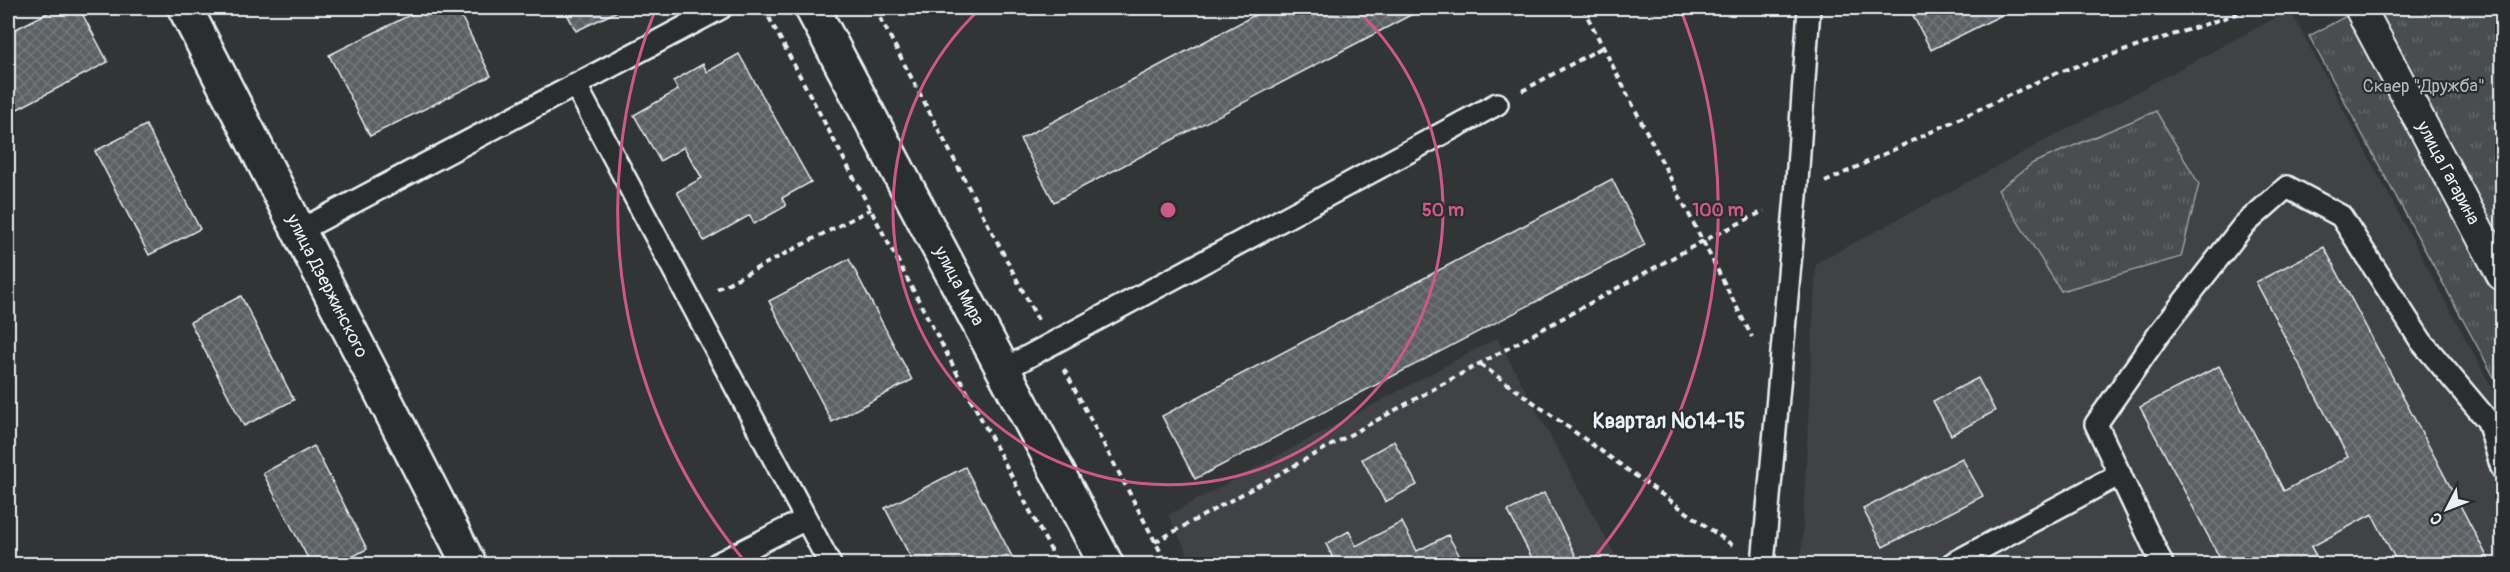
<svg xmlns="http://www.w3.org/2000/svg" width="2510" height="572" viewBox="0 0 2510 572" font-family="Pangolin,sans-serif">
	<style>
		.built { fill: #3f4244 }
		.grass { fill: url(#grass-tufts); stroke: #989fa4; stroke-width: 1.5 }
		.building { fill: url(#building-cross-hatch); stroke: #e8f1f8; stroke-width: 1.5 }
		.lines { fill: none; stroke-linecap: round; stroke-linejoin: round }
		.service-casing { stroke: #e8f1f8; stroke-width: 26 }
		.pedestrian-casing { stroke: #e8f1f8; stroke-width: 34 }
		.minor-casing { stroke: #e8f1f8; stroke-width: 38 }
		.tertiary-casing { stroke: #e8f1f8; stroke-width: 38 }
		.path { stroke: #e8f1f8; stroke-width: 4; stroke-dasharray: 6 4.5; stroke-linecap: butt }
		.service { stroke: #2a2d2e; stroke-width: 21 }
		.pedestrian { stroke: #2a2d2e; stroke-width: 30 }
		.minor { stroke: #2a2d2e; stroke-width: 33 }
		.tertiary { stroke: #2a2d2e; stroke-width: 33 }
		.ring { fill: none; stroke: #cd598a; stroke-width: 3 }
		.labels { text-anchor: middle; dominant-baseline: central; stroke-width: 4.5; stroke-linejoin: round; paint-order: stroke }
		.park-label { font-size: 18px; fill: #b0b8bd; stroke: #2a2d2e }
		.street-label { font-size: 18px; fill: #e8f1f8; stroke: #2a2d2e }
		.quarter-label { font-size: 21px; font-weight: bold; fill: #e8f1f8; stroke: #2a2d2e }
		.centre { fill: #cd598a; stroke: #2a2d2e; stroke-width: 3 }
		.ring-label { font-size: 18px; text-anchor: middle; font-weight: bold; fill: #cd598a; stroke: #2a2d2e; stroke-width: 4.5; stroke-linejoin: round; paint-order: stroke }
	</style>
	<defs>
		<pattern id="grass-tufts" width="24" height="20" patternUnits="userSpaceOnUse" patternTransform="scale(1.5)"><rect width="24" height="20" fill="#494d4f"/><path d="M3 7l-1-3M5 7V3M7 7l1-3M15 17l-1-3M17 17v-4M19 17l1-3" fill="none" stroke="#636769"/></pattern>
		<pattern id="building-cross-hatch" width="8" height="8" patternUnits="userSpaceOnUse" patternTransform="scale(1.5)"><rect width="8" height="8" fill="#5c6063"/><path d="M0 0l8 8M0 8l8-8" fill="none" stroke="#73777a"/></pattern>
	</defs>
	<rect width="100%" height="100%" fill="#323536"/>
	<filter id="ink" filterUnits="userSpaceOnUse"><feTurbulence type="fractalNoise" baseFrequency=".0167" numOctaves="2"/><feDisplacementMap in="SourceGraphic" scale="12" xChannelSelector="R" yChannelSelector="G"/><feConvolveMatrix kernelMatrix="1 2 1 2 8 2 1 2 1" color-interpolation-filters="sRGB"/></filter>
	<g filter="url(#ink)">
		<path class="built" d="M2290 10 2502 407V564H1801L1816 263Z
			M1497 338 1620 564H1193L1168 515Z"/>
		<path class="grass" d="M2361 8H2502V392L2309 36Z
			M2156 111 2199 184 2181 257 2061 291 1998 190 2033 163Z"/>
		<path class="building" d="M57 8H79L108 62 8 114V33Z
			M424 8H457L491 76 370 136 329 55Z
			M564 8H624L576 31Z
			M1268 8H1424L1054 202 1020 139Z
			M1909 8H2016L1931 50Z
			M739 54 811 182 782 198 786 206 754 224 750 215 704 241 677 192 702 178 684 147 660 161 634 115 678 90 673 81 703 64 707 72Z
			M146 125 200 229 149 255 95 151Z
			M1612 179 1645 245 1195 479 1162 416Z
			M2324 247 2491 564H2398L2372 514 2311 547 2321 564H2223L2140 407 2219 366 2284 491 2348 457 2256 282Z
			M849 259 912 380 832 422 769 301Z
			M241 296 294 400 244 426 190 322Z
			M1978 378 1995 411 1951 435 1933 401Z
			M1394 441 1417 485 1385 502 1362 459Z
			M314 446 367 549 339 564H311L263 473Z
			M1962 458 1983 496 1883 547 1863 509Z
			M965 467 1016 564H914L885 508Z
			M1544 493 1580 564H1535L1508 511Z
			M1402 522 1417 551 1448 535 1464 564H1336L1326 544 1349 531 1356 546Z"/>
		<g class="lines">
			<defs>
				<path id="service" d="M575 84 830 564
					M299 231 721 8
					M1003 370 1497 104
					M717 564 806 519
					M1763 564 1796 196 1809 8
					M1952 564 2120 474
					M2162 564 2096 424 2161 331 2244 225 2287 187 2341 216 2421 341 2488 421 2502 468"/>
				<path id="pedestrian" d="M2360 8 2502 275"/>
				<path id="minor" d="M185 8 469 564"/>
				<path id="tertiary" d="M812 8 1106 564"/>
			</defs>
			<use href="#service" class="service-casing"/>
			<use href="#pedestrian" class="pedestrian-casing"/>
			<use href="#minor" class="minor-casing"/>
			<use href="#tertiary" class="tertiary-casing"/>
			<path class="path" d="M764 8 1058 564
				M875 8 1038 320
				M1583 8 1752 337
				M1522 91 1603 47
				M1825 182 2056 73 2255 8
				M717 289 871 209
				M1480 364 1735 547
				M1064 369 1167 564
				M1155 542 1703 241 1764 211"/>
			<use href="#service" class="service"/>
			<use href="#pedestrian" class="pedestrian"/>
			<use href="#minor" class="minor"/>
			<use href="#tertiary" class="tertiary"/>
		</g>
	</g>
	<g class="ring">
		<path d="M1356 9A275 275 0 1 1 980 9"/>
		<path d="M747 564A550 550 0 0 1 656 8M1680 8A550 550 0 0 1 1589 564"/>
	</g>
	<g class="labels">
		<g class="park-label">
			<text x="2424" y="86">Сквер "Дружба"</text>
		</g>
		<g class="street-label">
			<text transform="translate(2448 173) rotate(62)">улица Гагарина</text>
			<text transform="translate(327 286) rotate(63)">улица Дзержинского</text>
			<text transform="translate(959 286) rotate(62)">улица Мира</text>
		</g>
		<g class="quarter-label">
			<text x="1669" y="421">Квартал №14-15</text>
		</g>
	</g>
	<circle cx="1168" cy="210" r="9" class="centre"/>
	<g class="ring-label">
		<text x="1443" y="216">50 m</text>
		<text x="1718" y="216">100 m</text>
	</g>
	<rect width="2510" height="572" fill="none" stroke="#2a2d2e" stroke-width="30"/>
	<rect x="15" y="15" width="2480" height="542" fill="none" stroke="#e8f1f8" stroke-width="2" filter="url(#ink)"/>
	<g transform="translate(2447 509) rotate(228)" stroke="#2a2d2e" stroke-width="4.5" paint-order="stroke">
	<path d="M0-4.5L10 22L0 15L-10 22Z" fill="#e8f1f8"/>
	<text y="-9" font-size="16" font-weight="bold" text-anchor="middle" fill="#e8f1f8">С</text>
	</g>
</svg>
